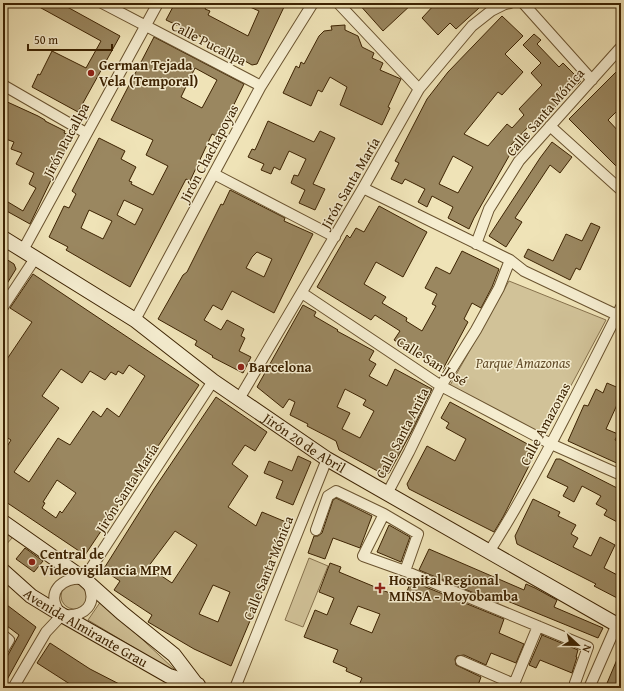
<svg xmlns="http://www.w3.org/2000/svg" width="624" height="691" viewBox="0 0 624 691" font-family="'Gentium Book Plus',serif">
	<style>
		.green { fill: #d1c298; stroke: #87724d }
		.building { fill: #9a8760; stroke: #3d2302; fill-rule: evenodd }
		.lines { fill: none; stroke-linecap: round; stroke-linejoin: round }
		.street-casing { stroke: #6a532f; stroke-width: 12 }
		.secondary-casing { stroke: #3d2302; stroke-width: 16 }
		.street { stroke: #f5edd0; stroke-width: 10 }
		.secondary { stroke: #f5edd0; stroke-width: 14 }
		.poi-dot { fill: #8f2418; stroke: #f5edd0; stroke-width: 1.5 }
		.labels { text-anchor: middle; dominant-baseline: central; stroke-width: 3; stroke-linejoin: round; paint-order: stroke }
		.street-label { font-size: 14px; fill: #3d2302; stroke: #f5edd0 }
		.poi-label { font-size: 14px; font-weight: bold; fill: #3d2302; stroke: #f5edd0; text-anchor: start }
		.park-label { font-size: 14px; font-style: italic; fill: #624b28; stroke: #f5edd0 }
	</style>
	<rect width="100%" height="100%" fill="#efe3b7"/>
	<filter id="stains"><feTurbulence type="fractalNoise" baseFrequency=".005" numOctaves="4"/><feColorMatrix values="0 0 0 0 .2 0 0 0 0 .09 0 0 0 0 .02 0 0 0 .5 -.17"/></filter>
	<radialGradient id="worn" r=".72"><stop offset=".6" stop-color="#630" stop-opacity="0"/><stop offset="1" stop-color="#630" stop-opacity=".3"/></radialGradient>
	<path class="green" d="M509 281 606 320 543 438 448 389Z
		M3 530 13 537 3 548Z
		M309 558 328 566 303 627 285 620Z
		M61 596a13 13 0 1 1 26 0a13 13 0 1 1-26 0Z
		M101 601 174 669 173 671 88 620Z"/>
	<path class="building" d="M32 3H60L120 36 78 112 32 87 38 74 40 75 52 51 86 68 101 41Z
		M175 3H208L205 9 210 11 208 15 248 36 259 11 241 3H275L284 7 257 64 252 65 206 39 166 20Z
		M358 3H413L383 31Z
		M436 3H475L479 8 456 29 450 23 438 35 422 18Z
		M502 16 523 36 505 54 523 72 502 95 498 92 464 134 488 146 507 124 512 128 524 115 519 109 542 85 531 73 541 63 523 45 534 34 541 40 537 44 559 67 563 63 581 81 535 127 532 123 509 147 513 149 474 218 469 229 448 218 453 207 432 196 427 207 418 202 425 189 405 179 402 184 391 179 399 163 395 161 427 99 448 72ZM453 156 473 167 458 193 439 184Z
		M345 25V30L358 36 362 47 374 53 372 58 383 63 380 70 401 79 388 107 390 108 382 125 340 105 347 87 330 77 322 92 318 90 311 106 283 93 296 66 299 68 301 62 304 64 319 36 324 31 332 30 331 26Z
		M154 37 244 84 218 137 212 134 190 181 186 179 130 287 66 250 68 247 49 237 64 206 69 208 76 194 72 191 99 138 125 151 121 159 136 167 129 181 132 182 131 184 153 195 168 166 146 155 153 140 111 120ZM195 68 217 80 202 108 181 97ZM124 200 143 209 135 225 117 215ZM89 210 112 221 103 239 81 228Z
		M621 67V107L608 120 621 134V171L569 119Z
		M3 100 38 116 45 120V121L65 131 64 133 72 136 30 224 3 209V199L23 211 36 188 29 184 34 173 16 164 22 153 11 149 14 142 3 138Z
		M268 121 314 142 320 131 335 138 313 184 325 189 315 210 299 203 305 190 291 183 294 175 298 176 306 159 289 151 280 170 274 167 271 174 261 170 264 164 248 157 252 149 255 150Z
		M552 142 572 157 560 173 550 165 515 218 522 222 506 247 489 236 540 158Z
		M230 190 285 218 284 221 313 234 274 313 232 291 222 310 213 305 204 320 221 330 227 320 244 329 241 336 245 338 239 351 251 357 243 373 212 357 213 356 195 345 197 341 158 319 183 275 187 272 221 204 223 205ZM257 252 272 259 264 277 246 268 252 257Z
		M379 206 427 232 403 277 376 262 364 284 386 297 382 303 407 318 406 321 422 331 436 306 432 304 437 294 425 288 436 267 450 274 462 251 499 269 492 287 481 308 472 303 464 319 468 322 443 369 394 340 400 331 375 315 371 320 317 287 347 235 350 238 356 228 364 232Z
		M591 223 600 227 580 270 576 268 570 280 524 257 528 249 553 261 566 234 582 241Z
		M3 257 14 264 16 269 3 290Z
		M33 274 199 385 85 555 3 500V453L11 440 3 435V365L32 322 10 308ZM129 365 145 376 119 417 107 408 101 417 93 411 70 445 58 438 29 482 14 472 59 408 42 396 61 369 82 383 90 371 105 380 111 372 116 375 118 371 123 374ZM57 480 76 493 62 513 60 511 56 518 42 508 45 503 43 502Z
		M303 305 316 312 314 316 338 330 337 331 374 351 369 360 376 364 369 376 387 386 395 369 432 389 414 427 389 473 383 474 339 450 336 441 307 426 308 424 290 415 295 402 289 399 283 408 257 387ZM345 389 366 400 363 405 374 411 360 438 342 429 350 413 337 407Z
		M607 383 621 389V396L606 429 618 434 615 440 621 443V465L568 441 584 405 588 406 596 389 603 393Z
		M216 397 267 432 255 451 245 445 232 464 248 476 228 507 256 526 262 512 286 522 263 576 268 578 231 666 194 649 148 622 152 615 114 590 120 581 103 570 154 489ZM175 531 197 545 172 583 148 567ZM213 585 230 592 218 622 199 614Z
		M450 402 533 447 536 452 503 517 494 532 409 489 407 484 427 446 455 461 466 439 446 428 449 423 441 418Z
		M298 456 311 462 293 505 276 498 283 481 264 473 269 461 292 471Z
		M556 459H560L621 490V524L604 515 607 510 596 504 601 496 582 486 574 502 563 496 568 487 547 477Z
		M336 498 372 516 360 548 333 538 325 559 308 553 314 536H318L322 533 333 500Z
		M533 499 560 512 558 516 576 525 571 534 578 538 573 547 591 556 600 537 615 545 604 568 621 577V600L594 586 596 584 517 544 515 536Z
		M389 525 410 537 401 562 377 552Z
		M25 548 43 561 34 572 16 559Z
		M429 549 524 590 526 584 535 588 557 600 554 607 603 628 598 638 500 598 498 603 419 570Z
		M330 563 341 567 339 572 404 599 411 581 504 619 499 633 524 644 516 663 491 653 486 665 464 655 457 656 455 659 456 665 481 677 477 688H358L362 678 346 671 347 668 333 662 338 650 304 637 315 610 327 615 334 598 319 592ZM358 606 380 614 372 633 350 624Z
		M3 602 36 627 3 687V664L19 635 3 623Z
		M542 635 578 650 576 657H577L572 673 540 660 536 668 529 665Z
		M50 643 90 669 127 688H76L37 663Z
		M621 650V688H605Z"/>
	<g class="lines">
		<defs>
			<path id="street" d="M102 3 261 86
				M338 3 419 89
				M523 3 592 80
				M3 85 86 133
				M550 126 621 190
				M214 174 335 237
				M363 188 510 260 524 271 617 315
				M476 244 489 209 519 161 621 47
				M23 250 158 3
				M302 293 441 386 551 444 621 475
				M3 307 36 257
				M135 320 261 86 313 3
				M239 399 363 188 419 89 472 26 491 11 505 4 510 3
				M388 492 409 452 441 386 476 330 499 288 510 260
				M384 514 363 556 405 571
				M316 530 328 496 336 491 384 514 418 534 405 571 588 647 575 683
				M489 552C539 473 579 389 621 307
				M84 579 213 381
				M61 614C44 593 62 576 84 579
				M64 615C85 617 98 604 88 584
				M3 635 9 640 3 650
				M461 661 514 684 538 626
				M13 688 46 632 62 615
				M235 688 327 459
				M589 688 617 624 621 620"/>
			<g id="secondary">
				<path id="s1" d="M3 238 135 320 213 381 327 459 621 627"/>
				<path d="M3 522 84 579 122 613 174 655 196 684"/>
				<path id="s2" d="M3 571 31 596 62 615 169 676 198 685"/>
			</g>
		</defs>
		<use href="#street" class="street-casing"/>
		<use href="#secondary" class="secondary-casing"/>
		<use href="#street" class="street"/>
		<use href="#secondary" class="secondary"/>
	</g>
	<g class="poi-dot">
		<circle cx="91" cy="73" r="4"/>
		<circle cx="241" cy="367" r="4"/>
		<circle cx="32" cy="562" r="4"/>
		<path d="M378 582h4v4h4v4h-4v4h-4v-4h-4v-4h4z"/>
	</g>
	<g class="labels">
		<g class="street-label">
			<text transform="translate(209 43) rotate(27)">Calle Pucallpa</text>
			<text transform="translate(545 112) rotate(-49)">Calle Santa Mónica</text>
			<text transform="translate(66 140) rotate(-62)">Jirón Pucallpa</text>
			<text transform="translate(209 153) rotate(-62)">Jirón Chachapoyas</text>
			<text transform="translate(350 183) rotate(-60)">Jirón Santa María</text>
			<text transform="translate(432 361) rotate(32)">Calle San José</text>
			<text transform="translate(545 424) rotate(-62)">Calle Amazonas</text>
			<text transform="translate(402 433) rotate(-63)">Calle Santa Anita</text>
			<text stroke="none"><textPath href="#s1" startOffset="365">Jirón 20 de Abril</textPath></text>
			<text transform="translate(127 488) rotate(-57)">Jirón Santa María</text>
			<text transform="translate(268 568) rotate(-68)">Calle Santa Mónica</text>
			<text stroke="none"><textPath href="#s2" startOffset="101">Avenida Almirante Grau</textPath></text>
		</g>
		<g class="poi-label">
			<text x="99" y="65">German Tejada<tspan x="99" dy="16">Vela (Temporal)</tspan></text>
			<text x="249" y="367">Barcelona</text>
			<text x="40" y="554">Central de<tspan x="40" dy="16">Videovigilancia MPM</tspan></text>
			<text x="389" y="580">Hospital Regional<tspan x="389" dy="16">MINSA - Moyobamba</tspan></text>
		</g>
		<g class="park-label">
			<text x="523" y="363">Parque Amazonas</text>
		</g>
	</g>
	<rect width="624" height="691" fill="none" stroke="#efe3b7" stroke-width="16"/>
	<rect x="4" y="4" width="616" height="683" fill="none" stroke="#3d2302" stroke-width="2"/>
	<rect x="8" y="8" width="608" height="675" fill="none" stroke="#3d2302"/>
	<g transform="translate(578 645) rotate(112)" stroke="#f5edd0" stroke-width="3" paint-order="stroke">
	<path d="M0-3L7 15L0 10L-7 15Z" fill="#3d2302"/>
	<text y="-6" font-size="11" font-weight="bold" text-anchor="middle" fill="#3d2302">N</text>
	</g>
	<path d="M28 44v6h84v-6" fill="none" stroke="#3d2302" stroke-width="2"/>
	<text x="34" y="44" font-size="12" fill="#3d2302" stroke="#f5edd0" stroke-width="3" paint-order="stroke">50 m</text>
	<rect width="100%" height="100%" filter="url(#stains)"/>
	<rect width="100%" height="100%" fill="url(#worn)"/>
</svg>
